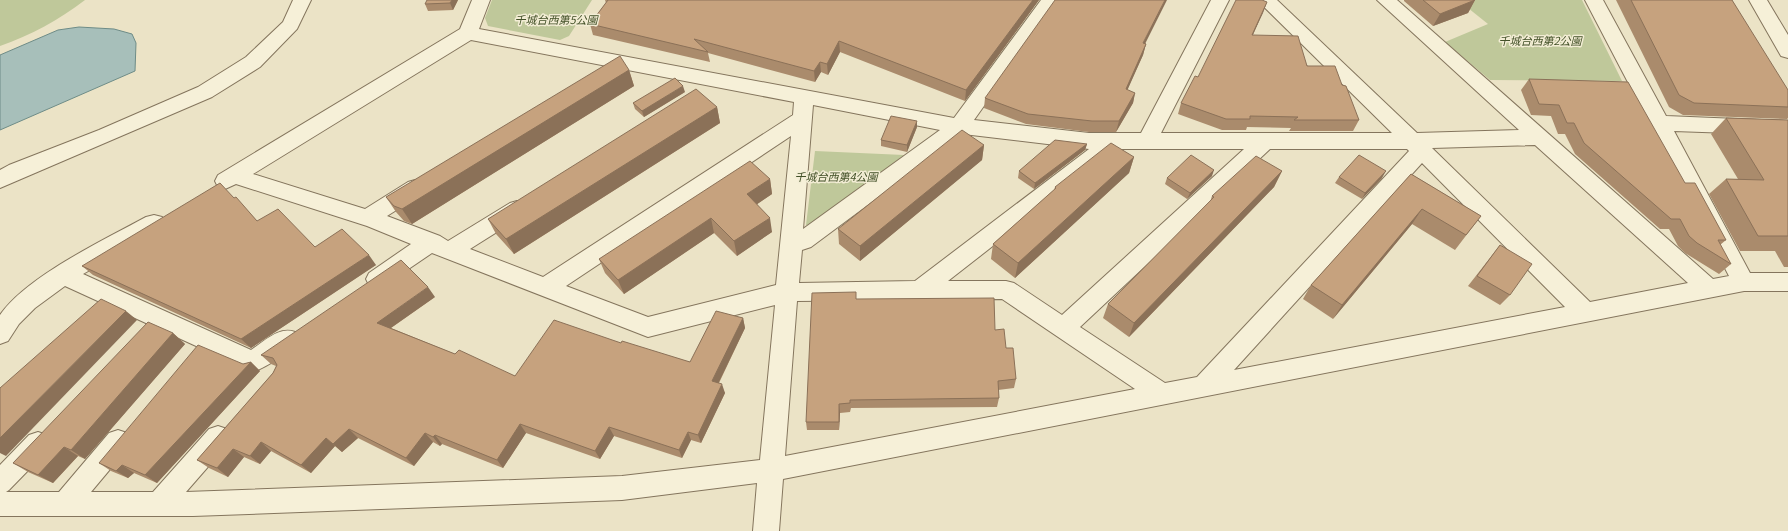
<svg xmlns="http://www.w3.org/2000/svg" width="1788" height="531" viewBox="0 0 1788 531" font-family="Georgia,'Noto Sans JP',serif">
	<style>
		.green { fill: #bfc89a }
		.water { fill: #a7bfba; stroke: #6e8c87 }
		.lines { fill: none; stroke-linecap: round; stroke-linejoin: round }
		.minor-casing { stroke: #84755d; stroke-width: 2 }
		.minor { fill: #f6f0d8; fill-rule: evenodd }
		.wall { fill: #aa8b6c }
		.shaded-wall { fill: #8b7158 }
		.building { fill: #c6a27e; stroke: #8b7158 }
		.labels { text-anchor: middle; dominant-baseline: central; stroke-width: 3; stroke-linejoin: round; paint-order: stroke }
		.park-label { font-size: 11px; font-style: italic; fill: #435128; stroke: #f3edd5 }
	</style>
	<rect width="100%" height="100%" fill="#ebe3c6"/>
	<path class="green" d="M0 0H85C59 20 31 35 0 46Z
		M492 0H592L569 36 560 40 488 26 485 18Z
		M1458 0H1582L1622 81 1490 80 1445 42 1488 24Z
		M815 151 904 155 813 226 806 225Z"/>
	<path class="water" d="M79 27 114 29 132 34 136 43 135 71 0 130V55L58 30Z"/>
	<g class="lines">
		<defs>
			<path id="minor" d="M293 0H311L297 29 260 67 212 97 0 188V170L9 165 99 130 198 87 246 57 283 22Z
				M472 0H490L479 29 954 118 1041 0H1059L974 120 1089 133H1141L1211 0H1229L1161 133H1392L1257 0H1277L1417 133 1519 130 1377 0H1397L1713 279 1729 276 1585 0H1603L1666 116 1788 121V135L1674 131 1750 273H1788V291H1744L783 479 779 531H753L757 483 622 500 193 516H0V465L29 435 38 432 47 435 50 443 47 451 9 490 6 492H59L109 433 118 430 127 433 130 441 127 449 91 492H153L209 429 218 426 227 429 230 437 227 445 186 492 622 476 760 460 775 305 648 337 432 253 385 285 377 288 369 285 366 279 369 273 411 244 367 226 236 184 225 189 218 187 215 181 218 175 460 29ZM471 40 794 102 793 115 543 277 470 249 524 215 528 209 524 203 517 201 510 203 448 241 440 236 387 216 422 194 425 188 422 182 415 180 408 182 365 209 253 174ZM813 105 940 130 803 229ZM963 134 1089 149 915 281 799 283 802 250 811 247ZM791 136 776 285 648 317 566 286ZM1535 145 1688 283 1590 302 1432 148ZM1117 149H1244L1062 315 1014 283 1006 281H948ZM1270 149H1407L1409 151 1197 377 1165 383 1080 327ZM1422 163 1565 307 1234 370ZM1002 299 1135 389 785 456 797 301Z
				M1749 0H1767L1788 35V58L1781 56Z
				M154 215 162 217 165 223 162 229 83 274 251 350C265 341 279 326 295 332L299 339C292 352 266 367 253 372L65 286 35 308 19 324 8 341 0 344V315C27 276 104 240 146 217Z"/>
		</defs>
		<use href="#minor" class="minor-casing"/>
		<use href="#minor" class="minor"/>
	</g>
	<path class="wall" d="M458 0 453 10 428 11 425 4Z
		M605 0H1039L965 101 840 52 828 75 821 72 815 82 708 53 710 62 593 35 590 24 606 3Z
		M1404 0H1475L1468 13 1433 26 1404 1Z
		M1616 0H1732L1788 107V118L1787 119 1683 115 1669 107Z
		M1267 2 1253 35 1342 85 1359 120 1353 131H1289L1291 128 1247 127 1246 130H1222L1178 114 1181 103 1198 77Z
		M1145 43 1146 44 1143 55 1127 90 1135 93 1133 103 1116 132H1089L1026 124 984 108 985 98Z
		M629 70 634 86 412 224 404 221 396 212 386 197Z
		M1529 79 1685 183 1726 240 1720 245 1731 264 1719 274 1685 253 1678 246 1669 229H1660L1575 154 1565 134H1558L1551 116 1531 115 1521 90Z
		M685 92 644 117 635 109 633 103Z
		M717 107 720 123 514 254 496 234 488 219Z
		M1726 118 1788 120V267H1784L1775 251H1740L1709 194 1726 179H1738L1711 134Z
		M917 127 907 152 881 146V140Z
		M1087 144 1085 150 1034 189 1018 178 1019 171Z
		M984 145 982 160 860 261 839 244 838 229Z
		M1134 157 1129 173 1015 278 991 259 993 244 1054 190 1055 187Z
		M1282 171 1274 187 1129 337 1103 318 1108 304 1210 202 1212 196Z
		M1411 174 1481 216 1455 250 1412 224 1333 319 1303 299 1311 285Z
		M1212 176 1187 199 1165 184 1167 178Z
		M1339 177 1382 178 1362 199 1335 183Z
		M770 179 772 194 757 204 772 232 737 256 714 233 624 294 605 273 599 259Z
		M234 198 257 221 315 247 376 265 251 348 93 275 82 266Z
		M1500 245 1510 295 1500 305 1468 286Z
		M435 297 391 328 455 354 515 376 621 343 690 362 743 318 745 328 719 383 725 393 701 443 691 440 682 458 614 436 600 459 526 433 503 468 442 444 440 446 433 442 414 466 358 438 342 452 335 446 311 473 271 451 260 464 244 457 228 477 209 468 197 460 273 373 276 366 271 364 261 355Z
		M857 299 995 330 1006 348 1016 379 1014 388 998 390 999 398 997 407 851 408 850 412 840 413 839 430H807L806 422Z
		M173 333 185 344 85 459 78 456 53 483 28 472 13 463Z
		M251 362 260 371 157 483 134 473 128 478 111 471 99 463 243 364Z"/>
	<path class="shaded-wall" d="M452 0H458L453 10 450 3Z
		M1033 0H1039L965 101 966 90Z
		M1165 0H1167L1140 54 1143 43Z
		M1475 0 1468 13 1433 26 1440 14Z
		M1267 2 1263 13 1247 47 1252 35Z
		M839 41 840 52 828 75 827 64Z
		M1146 44 1143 55 1123 100 1126 89Z
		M820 62 821 72 815 82 814 71Z
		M629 70 634 86 412 224 402 209Z
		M683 86 685 92 644 117 642 111Z
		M1135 93 1133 103 1116 132 1119 121Z
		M717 107 720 123 514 254 506 239Z
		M917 121V127L907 152V145Z
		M1087 144 1085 150 1034 189 1035 183Z
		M984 145 982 160 860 261V246Z
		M1134 157 1129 173 1015 278 1018 263Z
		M1214 170 1212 176 1187 199 1190 193Z
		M1282 171 1274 187 1129 337 1134 323Z
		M1386 171 1382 178 1362 199 1365 193Z
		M770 179 772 194 750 209 747 194Z
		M1422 209 1412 224 1333 319 1342 305Z
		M711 218 714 233 624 294 618 280Z
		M770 218 772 232 737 256 734 241Z
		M369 255 376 265 251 348 241 339Z
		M428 287 435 297 385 332 377 323Z
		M126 311 137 320 6 456 0 453V438Z
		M743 318 745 328 715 390 712 381Z
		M173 333 185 344 85 459 71 450Z
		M251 362 260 371 157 483 145 475Z
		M722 384 725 393 701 443 698 435Z
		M839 404 840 413 839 430Z
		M520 424 526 433 503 468 497 460Z
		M609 427 614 436 600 459 595 451Z
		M349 429 358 438 342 452 333 444Z
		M688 432 691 440 682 458 679 450Z
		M425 433 433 442 414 466 406 458Z
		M435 435 442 444 440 446 433 437Z
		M326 438 335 446 311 473 301 465Z
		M261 442 271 451 260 464 250 456Z
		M64 447 78 456 53 483 38 475Z
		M233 449 244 457 228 477 217 468Z
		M122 465 134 473 128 478 116 471Z"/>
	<path class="building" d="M427 0H452L450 3 425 4Z
		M608 0H1033L966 90 839 41 827 64 820 62 814 71 694 39 708 52 590 24Z
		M1055 0H1165L1143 43 1146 44 1126 89 1135 93 1119 121H1092L1028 114 985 98Z
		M1236 0H1262L1267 2 1252 35 1298 36 1307 66H1335L1342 85 1346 86 1359 120H1294L1298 117 1250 116V119H1226L1181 103 1195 76 1198 77Z
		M1423 0H1475L1440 14Z
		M1631 0H1732L1788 90V107L1694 103 1679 95Z
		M620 56 629 70 402 209 394 206 386 197Z
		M675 78 683 86 642 111 633 103Z
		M1529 79 1628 82 1685 183H1695L1726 240H1718L1731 264 1697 243 1689 236 1680 219H1671L1584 143 1574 123H1567L1559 105 1539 104Z
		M696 89 717 107 506 239 488 219Z
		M891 116 917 121 907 145 881 140Z
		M1726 118 1788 120V236H1758L1726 179 1764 180Z
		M962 130 984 145 860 246 838 229Z
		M1055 140 1087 144 1035 183 1019 171Z
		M1111 143 1134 157 1018 263 993 244 1056 188 1055 187Z
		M1191 155 1214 170 1190 193 1167 178Z
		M1359 155 1386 171 1365 193 1339 177Z
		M1256 156 1282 171 1134 323 1108 304 1214 197 1212 196Z
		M750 161 770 179 747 194 770 218 734 241 711 218 618 280 599 259Z
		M1411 174 1481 216 1466 235 1422 209 1342 305 1311 285Z
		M220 183 234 198 236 197 257 221 278 209 315 247 342 229 369 255 241 339 82 266Z
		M1500 245 1532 264 1510 295 1477 276Z
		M401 260 428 287 377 323 455 354 459 350 515 376 554 320 621 343 622 341 690 362 716 311 743 318 712 381 722 384 698 435 688 432 679 450 609 427 595 451 520 424 497 460 435 435 433 437 425 433 406 458 349 429 333 444 326 438 301 465 261 442 250 456 233 449 217 468 197 460 273 373 277 365 273 358 261 355Z
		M856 292V299L994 298 995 330 1004 329 1006 348H1013L1016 379 998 381 999 398 850 400V403L839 404V422H806L812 293Z
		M101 299 126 311 0 438V388Z
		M148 322 173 333 71 450 64 447 38 475 13 463Z
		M198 345 243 364 251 362 145 475 122 465 116 471 99 463Z"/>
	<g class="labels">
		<g class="park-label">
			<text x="556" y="19">千城台西第5公園</text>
			<text x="1540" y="40">千城台西第2公園</text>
			<text x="836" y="176">千城台西第4公園</text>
		</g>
	</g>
</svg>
